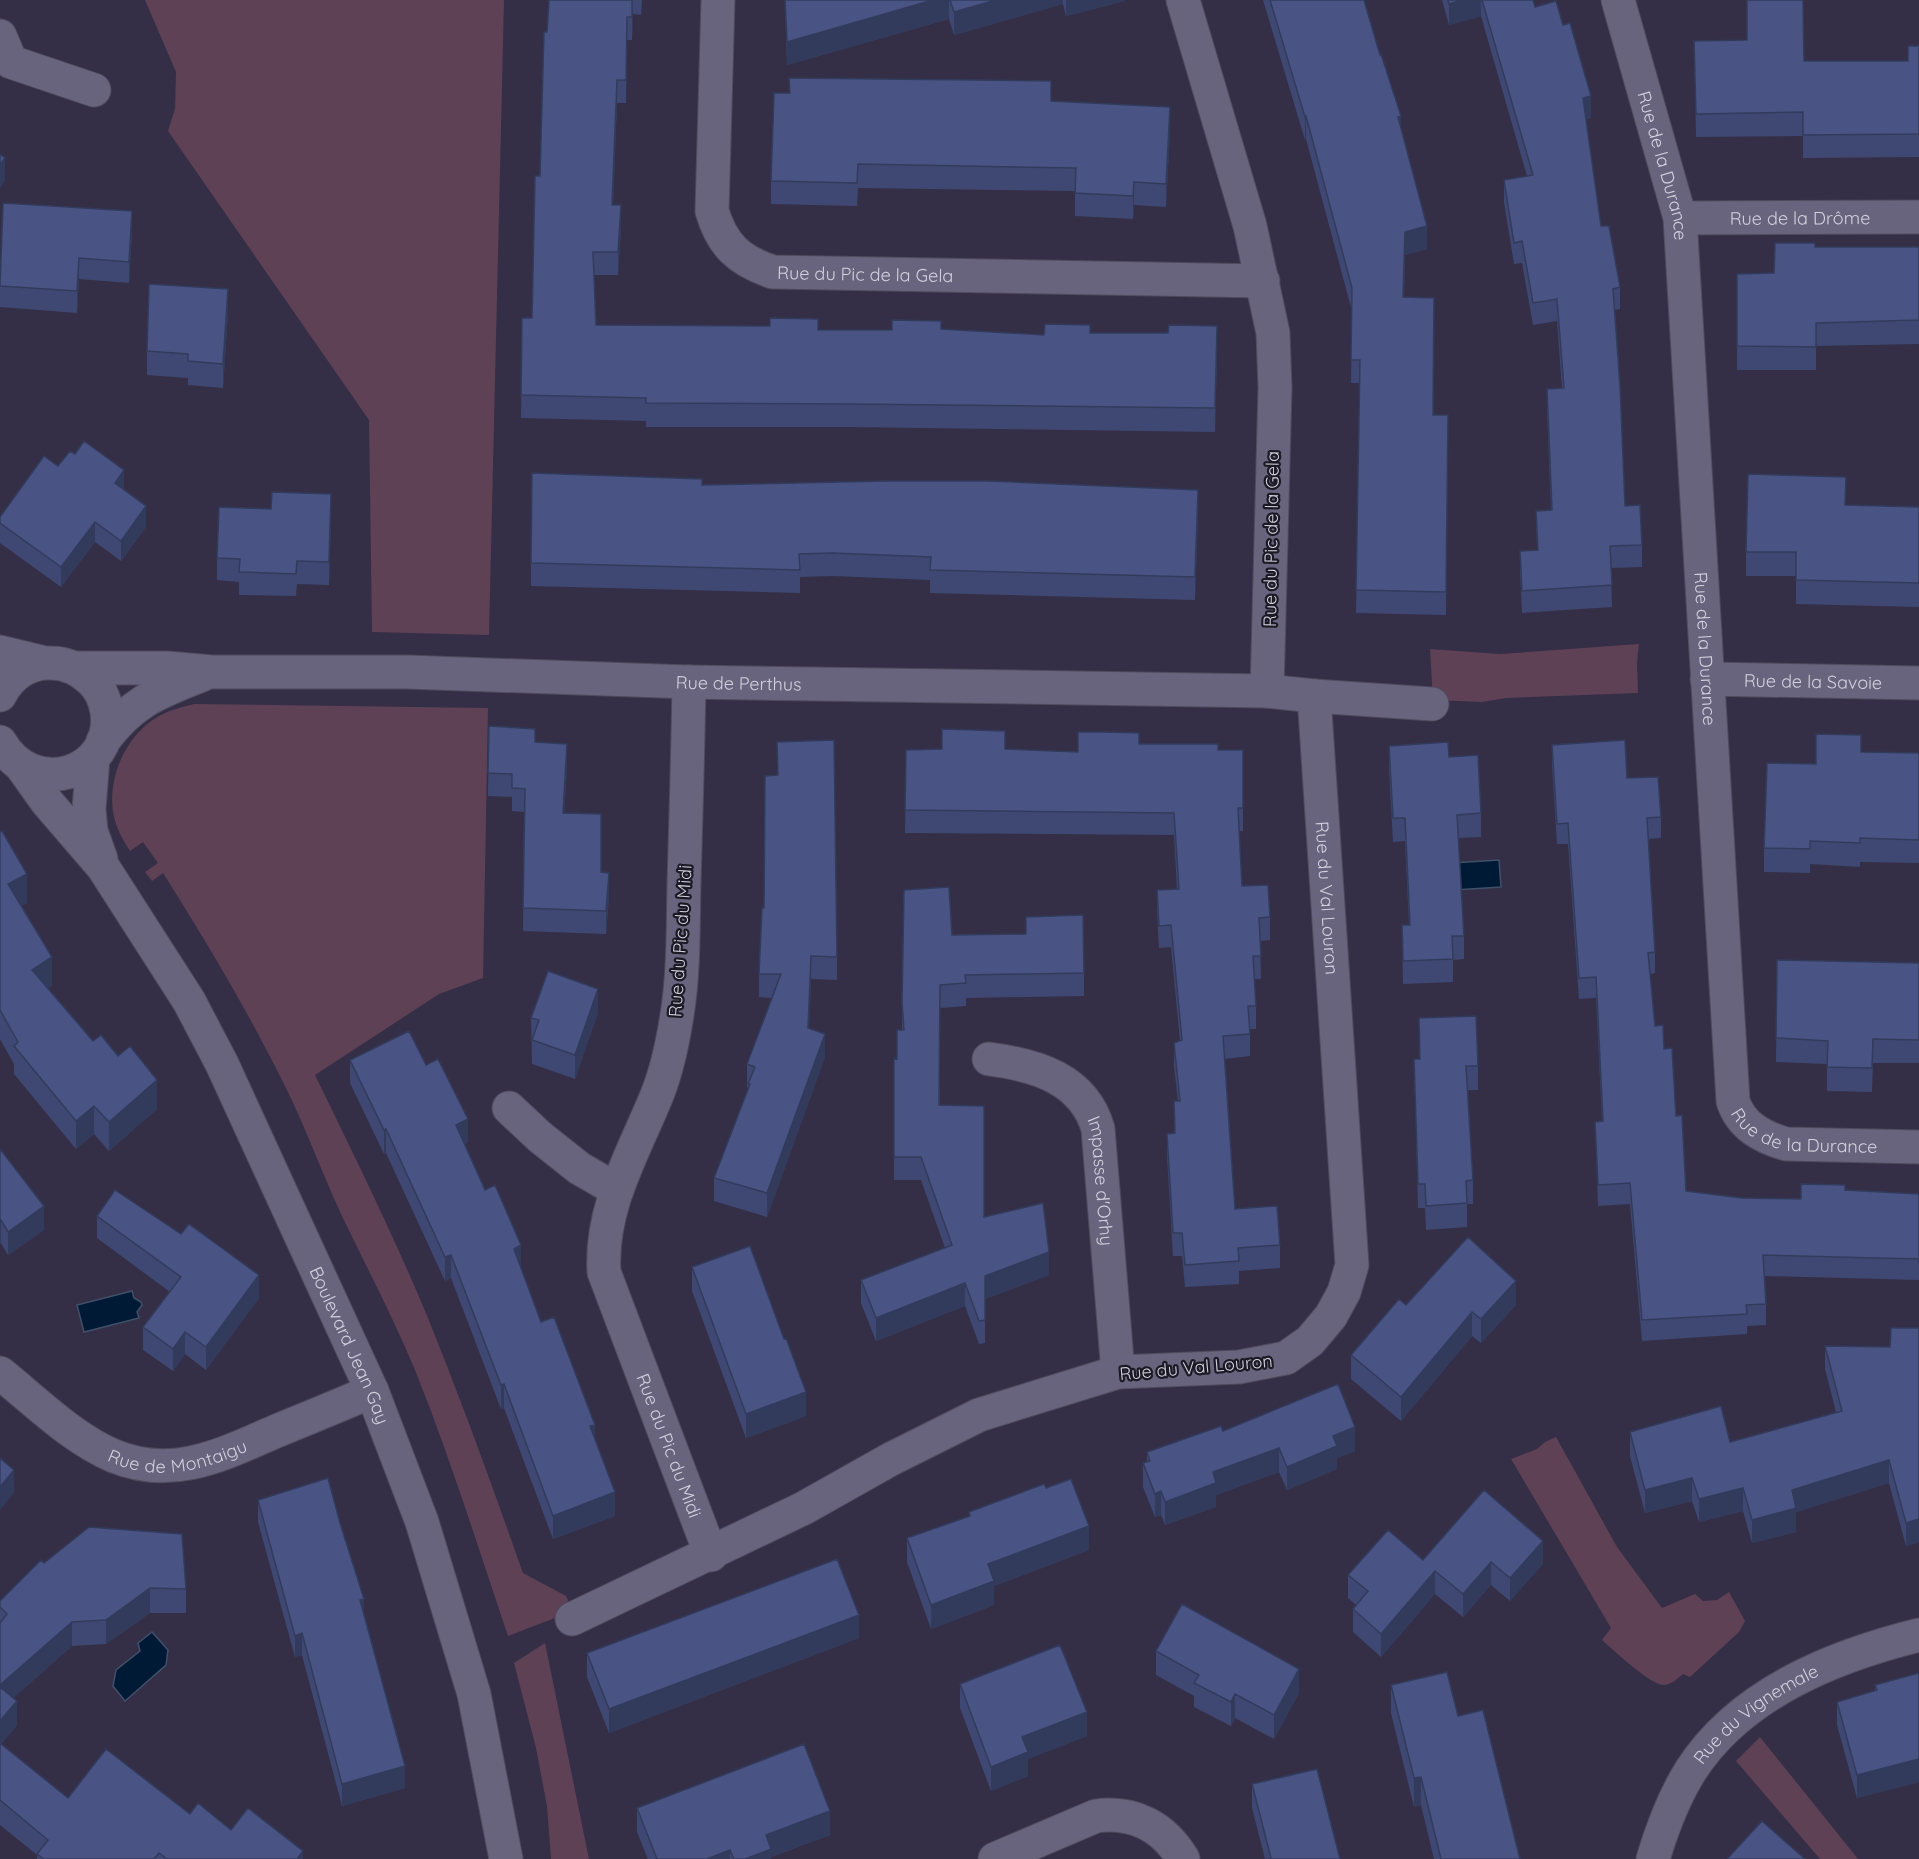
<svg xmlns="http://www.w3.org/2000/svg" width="1919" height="1859" viewBox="0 0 1919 1859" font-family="Quicksand,sans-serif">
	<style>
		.green { fill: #5e4155 }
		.water { fill: #001a36; stroke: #3f5169; stroke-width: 1.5 }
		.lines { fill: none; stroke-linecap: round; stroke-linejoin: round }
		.minor-casing { stroke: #4f4b5d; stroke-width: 35 }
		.minor { stroke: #69647d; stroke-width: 33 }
		.wall { fill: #3f4872 }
		.shaded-wall { fill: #333b5c }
		.building { fill: #495484; stroke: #333b5c; stroke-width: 1.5 }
		.labels { text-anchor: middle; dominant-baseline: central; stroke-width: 4.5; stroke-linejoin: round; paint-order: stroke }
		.street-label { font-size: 18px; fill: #d3d0df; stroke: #1b1923 }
	</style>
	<rect width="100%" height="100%" fill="#342f46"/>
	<path class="green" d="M145 0H504L489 635 372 632 369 420 168 131 175 109 176 72Z
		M1639 644 1637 663 1638 693 1506 698 1482 702 1433 700 1430 649 1500 654Z
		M194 704 488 708 483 978 439 994 315 1075C354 1155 394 1236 428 1318 462 1402 493 1488 523 1573L566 1596 573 1611 508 1636C478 1547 450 1457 415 1370 393 1317 366 1266 341 1214 322 1173 307 1131 287 1090 250 1015 208 944 163 873L152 881 145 872 158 863 143 842 130 851C123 840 117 830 114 817 106 780 125 735 159 716 170 710 182 707 194 704Z
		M1556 1437 1617 1547 1662 1608 1695 1594 1703 1601 1717 1600 1729 1592 1745 1621 1739 1632 1690 1677 1683 1674C1677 1679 1671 1685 1663 1685 1650 1684 1613 1650 1602 1640L1611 1628 1511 1459 1537 1449 1545 1442Z
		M545 1643 589 1859H551L547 1806 536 1748 514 1663Z
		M1760 1737 1858 1859H1820L1736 1761Z"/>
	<path class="water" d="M1499 860 1501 887 1438 891 1436 864Z
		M132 1291 134 1298 141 1302 142 1305 137 1312 139 1318 84 1332 77 1305Z
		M152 1632 168 1650 166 1665 125 1701 113 1686 116 1670 140 1651 138 1643Z"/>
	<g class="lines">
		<defs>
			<g id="minor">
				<path id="s1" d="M718 0 712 211C722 245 739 261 773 272L1263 281"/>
				<path d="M1183 0 1250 226 1273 333 1275 388 1267 691"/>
				<path id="s2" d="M1618 0 1680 218 1733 1101C1741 1126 1762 1137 1786 1144L1919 1147"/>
				<path d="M0 36 11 62 94 90"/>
				<path id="s3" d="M1680 218 1919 217"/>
				<path d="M0 652 41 662"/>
				<path id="s4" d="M75 668H167L212 672H407L689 682 1267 691 1314 696 1352 1265 1344 1292 1331 1316 1310 1341 1286 1358 1239 1367 1118 1372 979 1415 891 1459 804 1508 572 1619"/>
				<path id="s5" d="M1707 679 1919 683"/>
				<path id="s6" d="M689 682C688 749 686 816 684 883 683 927 684 972 677 1015 673 1041 667 1070 657 1095 634 1152 600 1207 604 1272L711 1555"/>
				<path d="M0 695C10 675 29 662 51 663 67 663 79 669 91 680 100 688 105 700 107 712 115 774 33 800 0 742"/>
				<path d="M1314 696 1432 704"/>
				<path d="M103 741C133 701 157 693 202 675"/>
				<path d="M93 758 89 809 91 831 101 859"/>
				<path id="s7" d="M22 767 47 802 103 867 189 1001 222 1064 372 1391 422 1522 474 1694 506 1859"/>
				<path id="s8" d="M989 1059C1036 1065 1084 1079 1098 1129L1118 1372"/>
				<path d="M509 1108 540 1137 579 1168 617 1190"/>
				<path id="s9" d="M0 1373C35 1401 73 1439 114 1456 174 1481 225 1453 279 1430 310 1417 341 1405 372 1391"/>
				<path d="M995 1859 1096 1816C1134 1811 1164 1827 1183 1859"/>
				<path id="s10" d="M1653 1859C1662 1829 1674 1797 1691 1770 1741 1693 1834 1656 1919 1635"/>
			</g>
		</defs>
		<use href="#minor" class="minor-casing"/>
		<use href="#minor" class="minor"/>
	</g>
	<path class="wall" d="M549 0H642L641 15 633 14 632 40H627L626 103H617L613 205 621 228 618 275H594L596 325 818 330H892L941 329 1044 335 1090 333 1217 350 1215 432 848 427H646V421L521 418 522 318H532L540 176Z
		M785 0H1125V1L1066 16 1063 4 954 35 949 19 787 65Z
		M1263 0H1364L1401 129 1427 249 1405 255 1404 297 1434 415H1448L1446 615 1356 613 1360 383H1351L1352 311 1306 139 1305 140Z
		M1442 0H1533L1535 7 1563 25 1591 118 1586 119 1601 226 1620 287V309L1615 310 1625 506 1642 545V567L1611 568 1612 607 1522 613 1520 573V551L1537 550 1536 511 1551 510 1547 411V389L1562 388 1557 321 1533 325 1522 263 1514 264 1504 202V180L1527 176 1481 16 1449 25Z
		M1694 41 1804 61H1908L1919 46V157L1803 158V136L1696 137Z
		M789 78 1051 101 1170 130 1166 207 1134 205 1133 219 1075 216V191L858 188 857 206 771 204V181L789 93Z
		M132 232 129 283 79 279 77 313 0 307V274Z
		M1815 247H1919V344L1816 346V370H1737V274L1774 273Z
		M228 313 223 388 188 385V378L147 375V351Z
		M58 466 124 490 146 527 121 561 95 542 61 587 0 543V517Z
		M702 485 1198 513 1195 600 930 593V580L833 576 800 577V593L531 586V563Z
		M1845 505 1919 507V607L1796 604V576H1746V552Z
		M331 517 329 585 297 584 296 596 239 595V582L217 580V558Z
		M489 726 535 742 567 767 564 813 601 872 609 896 606 934 523 931 524 812 512 811V797L488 796Z
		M777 742 837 957V980L811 979 809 1028 825 1057 767 1217 714 1201V1178L748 1089V1088L747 1087V1064L772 998 759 997V974L764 908 777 776Z
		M1139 744 1218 750H1243V831H1239L1242 886 1270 917V940L1260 941 1261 979H1254L1256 1006V1029H1250V1056L1225 1059 1235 1209 1280 1245V1268L1239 1271V1284L1185 1287 1182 1256H1173L1167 1156V1134L1174 1133V1101H1178L1174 1066V1043L1180 1041 1171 947 1159 948 1157 912V890L1177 889 1174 835 905 833 906 750 1005 749 1078 752Z
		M1552 745 1627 778 1661 817V838L1648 839 1655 952V973L1650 974 1655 1026 1664 1049 1676 1116 1686 1191 1742 1198 1801 1199 1845 1190 1919 1194V1284V1280L1765 1276 1766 1304V1325L1747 1326V1334L1642 1341 1630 1204 1598 1206 1595 1122 1602 1121 1596 998 1579 999 1568 844H1557L1552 766Z
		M1389 746 1449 757 1481 813V837L1458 838 1464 936V959L1453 960V982L1403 984 1402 925H1409L1405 841 1393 842 1389 769Z
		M1861 752 1919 753V863L1860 862V867L1810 864V873L1764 872V848Z
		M0 832 27 903 21 906 52 986 48 988 93 1041 157 1109 109 1151 94 1134 76 1149 14 1074V1064L0 1039Z
		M1026 934 1084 973V996L966 998V1006L940 1008V1105L984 1217 1049 1275 985 1299V1343L979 1344 965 1306 876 1341 861 1303V1280L945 1248 921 1180H894V1058L897 1059 902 1030V1003L952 935Z
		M1777 960 1919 963V1063H1873L1872 1092 1827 1091V1064L1776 1062Z
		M598 1013 575 1079 532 1064 531 1018Z
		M1419 1018 1478 1066V1090H1467L1473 1180V1204H1467V1227L1426 1230 1425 1208H1418L1414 1059H1419Z
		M350 1060 426 1065 468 1142 465 1144 521 1268 541 1322 595 1439 615 1516 553 1539 504 1408 501 1409 451 1278 445 1281 386 1153 384 1154 350 1083Z
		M0 1149 44 1230 8 1255 1 1243 0 1244Z
		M97 1216 259 1298 206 1370 185 1354 173 1371 143 1350V1327L170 1292 97 1238Z
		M692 1267 806 1416 746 1438 692 1291Z
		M1406 1305H1516L1481 1343 1472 1336 1401 1421 1351 1379V1355Z
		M1919 1328V1542L1906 1546 1889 1483 1796 1512V1532L1752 1543 1743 1511 1699 1522 1692 1501 1645 1513 1630 1456V1432L1730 1442 1836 1412 1825 1369V1346L1890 1347Z
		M1223 1431 1355 1451 1337 1458V1469L1287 1490 1279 1472 1216 1495V1507L1165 1525 1161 1515 1155 1517 1143 1487V1463L1147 1462V1452Z
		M1046 1488 1089 1550 994 1586V1605L931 1629 907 1562V1538L969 1516V1512Z
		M258 1500 364 1615 405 1788 342 1806 302 1655 295 1657 258 1522Z
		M1423 1560 1543 1564 1510 1601 1491 1585 1463 1617 1435 1594 1381 1657 1353 1632V1609L1356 1605 1348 1598V1575Z
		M44 1563 186 1589V1613H150L106 1644 72 1646 13 1698 17 1725 1 1744 68 1798 190 1814 303 1859H37V1855L0 1825V1601Z
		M859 1638 609 1733 587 1677V1653Z
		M1156 1651 1299 1693 1274 1739 1235 1718 1231 1726 1194 1707V1696L1156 1675Z
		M1919 1673V1782L1857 1798 1837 1725V1702L1875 1691V1685Z
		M960 1684 1087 1736 1028 1759V1776L991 1791 960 1708Z
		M1391 1685 1458 1716 1520 1859H1434L1421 1805 1414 1807 1391 1713Z
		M1252 1784 1340 1859H1265L1252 1808Z
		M637 1808 830 1835 771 1857V1859H648L637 1832Z"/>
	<path class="shaded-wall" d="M633 0V14L632 40V17Z
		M933 0H949V19L787 65V42Z
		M996 0H1063V4L954 35V12Z
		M1066 0H1125V1L1066 16Z
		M1461 0H1481V16L1449 25V4Z
		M617 80V103L612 228V205Z
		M1591 96V118L1583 120V98Z
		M1170 107V130L1166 207V184Z
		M1306 116V139L1305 140V117Z
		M1401 116V139L1398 117Z
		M5 158V181L0 188V165Z
		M1134 182V205L1133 219V196Z
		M621 205V228L618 275V252Z
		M132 211V232L129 283V262Z
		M1427 226V249L1405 255 1403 320 1405 232Z
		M79 258V279L77 313V291Z
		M228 289V313L223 388V364Z
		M1217 326V350L1215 432V408Z
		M124 470V491L115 483Z
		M1198 490V513L1195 600V577Z
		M331 494V517L329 585V562Z
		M146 506V527L121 561V541Z
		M95 522V542L61 587V567Z
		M567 744V767L563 836V813Z
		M609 873V896L606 934V911Z
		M27 874V903L8 912V884Z
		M811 956V979L808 1051V1028Z
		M52 957V986L32 998V970Z
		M598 989V1013L575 1079V1055Z
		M825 1034V1057L767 1217V1193Z
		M157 1080V1109L109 1151V1122Z
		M94 1106V1134L76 1149V1121Z
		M468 1119V1142L456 1148V1125Z
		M386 1129V1153L384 1154V1130Z
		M44 1206V1230L8 1255V1232Z
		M1 1220V1243L0 1244V1221Z
		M521 1245V1268L514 1272V1249Z
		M1049 1252V1275L985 1299V1276Z
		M451 1255V1278L445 1281V1257Z
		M259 1275V1298L206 1370V1347Z
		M1516 1281V1305L1481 1343V1319Z
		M965 1283V1306L876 1341V1318Z
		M1472 1312V1336L1401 1421V1397Z
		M185 1332V1354L173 1371V1349Z
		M504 1384V1408L501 1409V1385Z
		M806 1392V1416L746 1438V1414Z
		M595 1425V1448L590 1426Z
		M1355 1427V1451L1337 1458V1469L1287 1490V1467L1333 1436Z
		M1279 1448V1472L1216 1495V1507L1165 1525V1502L1213 1472Z
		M1889 1460V1483L1796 1512V1532L1752 1543V1520L1792 1490Z
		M14 1470V1493L0 1510V1487Z
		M1692 1478V1501L1645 1513V1490Z
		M1743 1488V1511L1699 1522V1499Z
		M1161 1491V1515L1155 1517V1494Z
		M615 1492V1516L553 1539V1516Z
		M1919 1519V1542L1906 1546V1523Z
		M1089 1526V1550L994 1586V1605L931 1629V1605L988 1564Z
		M1543 1541V1564L1510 1601V1578Z
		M1491 1562V1585L1463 1617V1594Z
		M1435 1571V1594L1381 1657V1634Z
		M150 1588V1613L106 1644V1620Z
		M364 1599V1621L360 1600Z
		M859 1615V1638L609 1733V1709Z
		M72 1622V1646L0 1710V1685Z
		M302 1633V1655L295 1657V1636Z
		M1299 1669V1693L1274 1739V1715Z
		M1235 1694V1718L1231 1726V1702Z
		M17 1701V1725L0 1745V1721Z
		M1087 1712V1736L1028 1759V1776L991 1791V1767L1022 1737Z
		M1919 1759V1782L1857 1798V1775Z
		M405 1766V1788L342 1806V1784Z
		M1421 1777V1805L1414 1807V1778Z
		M830 1811V1835L771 1857V1859H745L766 1835Z
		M730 1850V1859H707Z
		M303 1851V1859H297Z"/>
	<path class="building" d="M549 0H632V17H627L626 80H617L612 205H621L618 252H593L596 325 770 326V318L818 319V330H892V320L941 321V329L1044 335 1045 324 1090 325V333H1168L1169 325 1217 326 1215 408 848 404 646 403V398L521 395 522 318H532L535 176H540L544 32H547Z
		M785 0H933L787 42Z
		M950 0H996L954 12Z
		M1270 0H1364L1380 55 1381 54 1401 116 1398 117 1427 226 1405 232 1403 297 1434 298 1433 415H1448L1446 592 1356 590 1360 360H1351L1352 288 1306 116 1305 117Z
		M1448 0H1461L1449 4Z
		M1482 0H1533L1535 7 1556 1 1563 25 1570 23 1591 96 1583 98 1601 226H1609L1620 287 1613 289 1620 385 1625 506 1640 505 1642 545 1610 546 1612 585 1522 591 1520 551 1538 550 1536 511 1552 510 1547 389 1564 388 1557 299 1533 303 1522 241 1514 243 1504 180 1533 175Z
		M1747 0H1803L1804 61H1908V46H1919V134L1803 135V112L1696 114 1694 41 1747 40Z
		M789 78 1051 81V101L1170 107 1166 184 1134 182 1133 196 1075 193 1076 168 858 164 857 183 771 181 774 93H790Z
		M0 154 5 158 0 165Z
		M3 203 132 211 129 262 79 258 77 291 0 286Z
		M1775 243H1815V247H1919V320L1816 323V347L1737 346V274L1774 273Z
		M149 284 228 289 223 364 188 361V354L147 351Z
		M84 441 124 470 115 483 146 506 121 541 95 522 61 567 0 523V517L44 456 58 466 70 451 75 454Z
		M532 473 702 479V485L884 481H988L1198 490 1195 577 930 570 931 557 833 553 799 554 800 570 531 563Z
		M1748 474 1846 477 1845 505 1919 507V583L1796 580V552H1746Z
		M272 492 331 494 329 562 297 561 296 574 239 572 240 559 217 558 219 507 271 509Z
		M489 726 535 729V742L567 744 563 813 601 814V872L609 873 606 911 523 908 525 789 512 788V774L488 773Z
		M942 729 1005 731V749L1078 752V732H1103L1139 733V744H1218V750H1243V808H1238L1242 886 1268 885 1270 917 1259 918 1261 956H1253L1256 1006H1248L1250 1034 1223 1036 1235 1209 1277 1206 1280 1245 1238 1248 1239 1261 1185 1265 1182 1233H1173L1167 1134 1175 1133 1174 1101H1180L1174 1043 1182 1040 1171 925 1159 926 1157 890 1179 889 1174 813 905 810 906 750 942 749Z
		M1816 734 1861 735V752L1919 753V840L1860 838V843L1810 841V849L1764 848 1767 763 1816 764Z
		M834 740 837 957 811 956 808 1028 825 1034 767 1193 714 1178 750 1084H748L755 1067 747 1064 781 974H759L762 908H764L765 776 778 775 777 742Z
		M1625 740 1627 778 1658 777 1661 817 1647 818 1655 952 1648 953 1655 1026 1663 1025 1664 1049 1672 1048 1676 1116 1682 1115 1686 1191 1742 1198 1801 1199V1184L1845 1185V1190L1919 1194V1263V1259L1763 1255 1766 1304 1746 1305 1747 1314 1642 1320 1630 1183 1598 1185 1595 1122 1603 1121 1596 977 1579 978 1568 823 1557 824 1552 745Z
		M1448 742 1449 757 1478 755 1481 813 1457 815 1464 936H1452L1453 959 1403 961 1402 925H1410L1405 818H1393L1389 746Z
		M2 831 27 874 8 884 52 957 32 970 93 1041 101 1035 118 1056 130 1046 157 1080 109 1122 94 1106 76 1121 14 1046 18 1042 0 1010V832Z
		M949 887 952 935 1026 934V917L1083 915 1084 973 965 975 966 983 940 985 939 1105 984 1106V1217L1043 1203 1049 1252 985 1276V1320L979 1321 965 1283 876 1318 861 1280 952 1245 921 1157H894V1058L897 1059V1030H904L902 1003 904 890Z
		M1777 960 1919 963V1040L1873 1039 1872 1068 1827 1067 1828 1041 1776 1038Z
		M548 971 598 989 575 1055 532 1040 539 1020 531 1018Z
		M1476 1016 1478 1066H1466L1473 1180 1466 1181 1467 1203 1426 1206 1425 1184H1418L1414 1059H1420L1419 1018Z
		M409 1031 426 1065 438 1059 468 1119 456 1125 485 1190 495 1185 521 1245 514 1249 541 1322 554 1317 595 1425 590 1426 615 1492 553 1516 504 1384 501 1385 451 1255 445 1257 386 1129 384 1130 350 1060Z
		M0 1149 44 1206 8 1232 1 1220 0 1221Z
		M115 1190 181 1234 189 1224 259 1275 206 1347 185 1332 173 1349 143 1327 181 1277 97 1216Z
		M1468 1237 1516 1281 1481 1319 1472 1312 1401 1397 1351 1355 1399 1299 1406 1305Z
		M750 1246 784 1339 786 1338 806 1392 746 1414 692 1267Z
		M1891 1328H1919V1519L1906 1523 1889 1460 1792 1490 1796 1508 1752 1520 1743 1488 1699 1499 1692 1478 1645 1490 1630 1432 1721 1406 1730 1442 1842 1411 1825 1346 1890 1347Z
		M1338 1384 1355 1427 1333 1436 1337 1446 1287 1467 1279 1448 1213 1472 1216 1483 1165 1502 1161 1491 1155 1494 1143 1463 1150 1461 1147 1452 1221 1426 1223 1431Z
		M0 1458 14 1470 0 1487Z
		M328 1478 340 1523 364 1599 360 1600 405 1766 342 1784 302 1633 295 1636 258 1500Z
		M1071 1479 1089 1526 988 1564 994 1581 931 1605 907 1538 970 1516 969 1512 1044 1484 1046 1488Z
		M1484 1490 1543 1541 1510 1578 1491 1562 1463 1594 1435 1571 1381 1634 1353 1609 1368 1591 1348 1575 1388 1530 1423 1560Z
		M89 1527 182 1534 186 1589 150 1588 106 1620 72 1622 0 1685V1623L7 1614 0 1607V1601L41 1560 44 1563Z
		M837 1559 859 1615 609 1709 587 1653Z
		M1182 1604 1299 1669 1274 1715 1235 1694 1231 1702 1194 1683 1199 1675 1156 1651Z
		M1060 1645 1087 1712 1022 1737 1028 1752 991 1767 960 1684Z
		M1447 1672 1458 1716 1483 1710 1520 1859H1441L1421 1777 1414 1778 1391 1685Z
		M1919 1673V1759L1857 1775 1837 1702 1877 1690 1875 1685Z
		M0 1687 17 1701 0 1721Z
		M0 1743 68 1798 106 1749 190 1814 198 1803 231 1830 248 1808 303 1851 297 1859H167L159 1853 154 1859H44L37 1854 48 1840 0 1800Z
		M804 1744 830 1811 766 1835 771 1849 745 1859H734L730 1850 707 1859H657L637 1808Z
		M1317 1769 1340 1859H1268L1271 1858 1252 1784Z
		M1762 1821 1805 1859H1727Z"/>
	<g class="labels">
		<g class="street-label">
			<text stroke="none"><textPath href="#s2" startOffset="172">Rue de la Durance</textPath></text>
			<text stroke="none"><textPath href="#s3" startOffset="120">Rue de la Drôme</textPath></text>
			<text stroke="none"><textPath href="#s1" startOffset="394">Rue du Pic de la Gela</textPath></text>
			<text transform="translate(1271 539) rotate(-89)">Rue du Pic de la Gela</text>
			<text stroke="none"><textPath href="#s2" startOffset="658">Rue de la Durance</textPath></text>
			<text stroke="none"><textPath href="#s5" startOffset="106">Rue de la Savoie</textPath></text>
			<text stroke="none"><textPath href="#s4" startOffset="664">Rue de Perthus</textPath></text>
			<text stroke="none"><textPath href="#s4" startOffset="1442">Rue du Val Louron</textPath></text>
			<text transform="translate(680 941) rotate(-86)">Rue du Pic du Midi</text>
			<text stroke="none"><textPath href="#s2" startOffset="1197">Rue de la Durance</textPath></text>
			<text stroke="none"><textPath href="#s8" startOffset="190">Impasse d'Orhy</textPath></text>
			<text stroke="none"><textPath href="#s7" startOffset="668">Boulevard Jean Gay</textPath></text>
			<text transform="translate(1196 1367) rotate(-5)">Rue du Val Louron</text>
			<text stroke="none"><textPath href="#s9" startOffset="207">Rue de Montaigu</textPath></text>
			<text stroke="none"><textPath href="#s6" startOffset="788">Rue du Pic du Midi</textPath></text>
			<text stroke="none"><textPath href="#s10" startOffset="184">Rue du Vignemale</textPath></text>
		</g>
	</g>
</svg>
